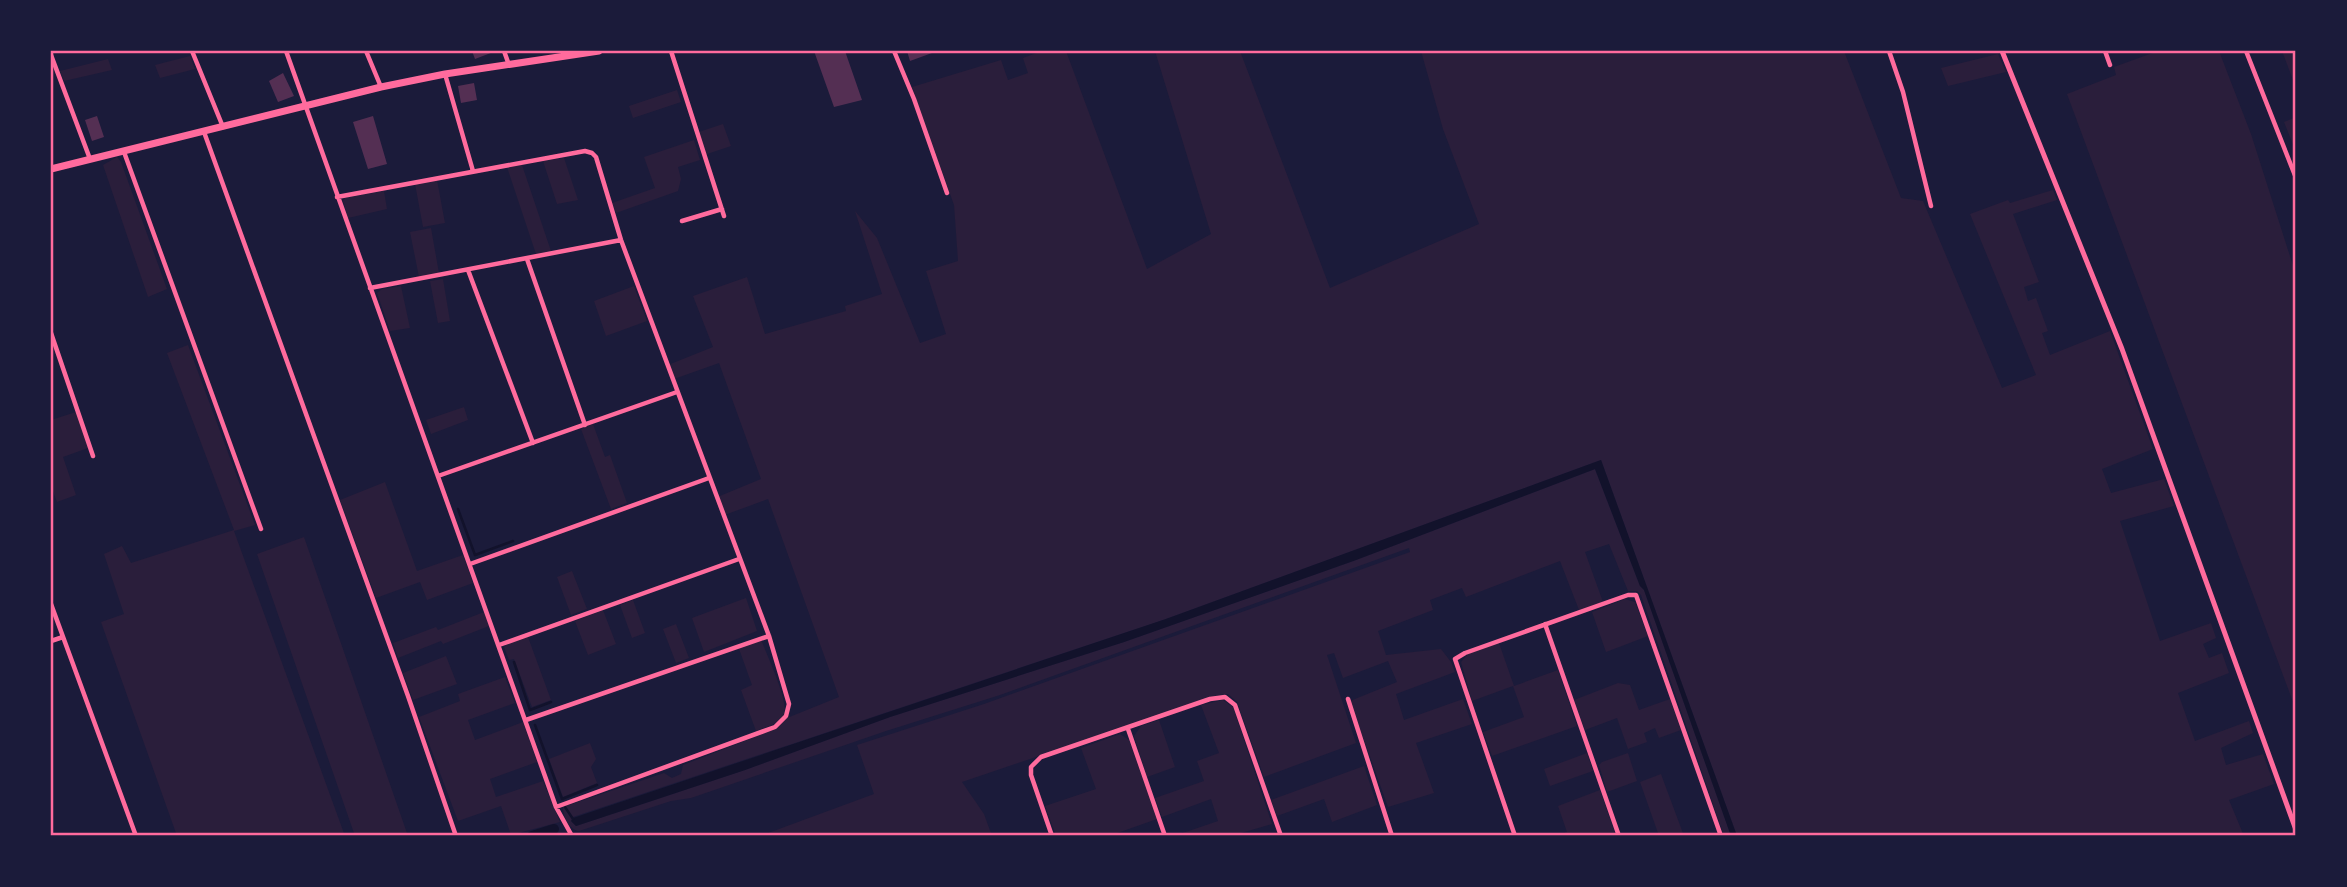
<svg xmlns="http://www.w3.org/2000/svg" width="2347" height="887" viewBox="0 0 2347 887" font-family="Arial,sans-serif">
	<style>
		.green { fill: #2a1e3b }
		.water { fill: #12122b }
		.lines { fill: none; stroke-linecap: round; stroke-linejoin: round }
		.stream { stroke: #12122b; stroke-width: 2.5 }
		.canal { stroke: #12122b; stroke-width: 10 }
		.building { fill: #542f53 }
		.minor { stroke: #ff6b9d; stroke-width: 4.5 }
		.tertiary { stroke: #ff6b9d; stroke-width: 5 }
		.primary { stroke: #ff6b9d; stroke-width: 7 }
		.neatline { fill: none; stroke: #ff6b9d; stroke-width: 2.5 }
	</style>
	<rect width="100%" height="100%" fill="#1b1b3a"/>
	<path class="green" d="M1042 51H1066L1147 269 1211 234 1155 51H1240L1330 288 1479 224 1443 129 1421 51H1844L1901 198 1923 201 2002 388 2036 375 1970 214 2008 200 2010 203 2053 190 2057 200 2013 214 2039 282 2024 287 2028 301 2036 298 2048 331 2042 333 2050 355 2110 331 2153 449 2102 469 2111 493 2164 479 2174 506 2120 521 2160 641 2211 623 2216 638 2203 644 2209 658 2222 653 2229 673 2178 693 2195 741 2249 721 2253 733 2221 748 2226 765 2263 754 2274 784 2229 800 2244 836H1737L1601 460 1166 619 573 817 571 821 576 826 745 770 890 717 1124 642 1356 560 1595 469 1640 586 1644 590 1731 836H1724L1641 595 1637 591H1628L1609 544 1585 552 1603 602 1579 610 1560 561 1466 597 1462 588 1430 600 1433 610 1378 631 1386 655 1441 649 1451 662 1455 672 1396 694 1404 720 1463 699 1472 724 1416 743 1434 793 1388 807 1350 701 1397 682 1388 661 1343 678 1334 653 1327 655 1356 743 1264 777 1237 702 1228 694 1218 695 962 782 984 814 992 836H760L874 794 857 745 984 704 1410 552 1409 548 1000 695 886 731 691 798 671 801 579 831C569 830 563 816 563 807L664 773 672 778 681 774 683 765 773 730 787 718 839 697 768 499 722 516 715 498 761 479 719 363 674 379 668 365 713 347 693 296 747 277 765 334 846 311 845 306 882 294 855 211 877 238 920 343 946 334 926 271 958 261 954 205 912 87 1001 60 1008 80 1028 73 1023 58Z
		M2158 51H2219L2251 134 2296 275V710L2067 94 2116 75 2114 67Z
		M2282 51H2296V88Z
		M1998 54 2006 72 1948 86 1941 68Z
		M190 56 195 69 160 78 155 65Z
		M108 59 112 70 64 81 60 71Z
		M677 90 681 102 633 118 629 106Z
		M2296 117V152L2284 122Z
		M723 124 731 146 704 155 696 133Z
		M694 140 700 160 678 167 681 179 678 191 616 213 612 203 655 188 644 157Z
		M117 157 121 162 167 289 148 297 103 165Z
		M564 158 578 200 557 204 543 161Z
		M522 165 551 251 536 254 507 167Z
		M437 180 445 223 423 227 415 184Z
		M384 191 387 209 348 218 343 201 345 198Z
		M431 228 439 273 419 277 410 232Z
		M443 279 450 321 438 323 430 281Z
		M401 286 410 328 390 331 377 293 382 289Z
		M634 286 647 321 606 336 594 301Z
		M188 345 255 525 234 531 345 836H177L101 622 124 614 104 554 122 546 131 563 234 530 167 353Z
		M464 407 468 420 431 434 426 420Z
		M76 412 88 448 63 457 76 495 57 502 51 486V420Z
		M593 424 605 457 610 455 627 503 611 509 581 429Z
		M385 482 417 571 463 555 473 583 427 600 420 582 376 598 340 500Z
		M304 537 408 836H355L257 554Z
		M572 571 587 609 571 615 557 577Z
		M746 598 757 631 704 652 692 618Z
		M1625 599 1635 602 1648 636 1606 652 1592 612Z
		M633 600 645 633 632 638 620 605Z
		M603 610 616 644 588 655 575 621Z
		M484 612 489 626 443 644 441 641 398 658 393 643 436 627 438 630Z
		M676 624 689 658 676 663 663 629Z
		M528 637 551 700 532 707 514 659 509 660 504 647 508 643Z
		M761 639C766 654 789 701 784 714 781 724 765 727 756 731L741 690 752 685 738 646Z
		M1499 643 1514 686 1558 670 1577 726 1492 756 1483 732 1524 717 1513 686 1472 701 1461 662 1468 654Z
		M446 656 457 684 413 700 403 673Z
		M505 677 515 703 468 720 475 740 523 722 537 762 490 779 496 797 543 781 560 822 511 835 501 806 458 821 419 717 460 701 458 694Z
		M1618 683 1630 685 1639 710 1670 699 1681 730 1659 738 1655 728 1644 733 1647 742 1628 749 1617 718 1585 730 1574 700Z
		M1223 700 1233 707 1272 824 1231 836H1174L1218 821 1211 799 1162 817 1155 798 1204 781 1197 761 1219 753 1201 705Z
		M1159 720 1175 767 1147 777 1134 736 1141 726Z
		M1120 734 1129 740 1157 819 1109 836H1056L1045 806 1096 789 1081 748Z
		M590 743 596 759 591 767 597 783 563 797 549 759Z
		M1587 753 1593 771 1550 786 1544 769Z
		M1628 753 1637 781 1607 792 1599 765 1602 762Z
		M1364 766 1377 805 1332 822 1324 799 1277 816 1271 800Z
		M1661 774 1684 836H1659L1640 782Z
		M1600 790 1616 836H1555L1567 832 1558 806Z"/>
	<path class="water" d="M1601 460 1737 836H1731L1644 590 1640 586 1595 469 1356 560 1124 642 890 717 745 770 576 826 571 821 573 818 1166 619Z"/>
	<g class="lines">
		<path class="stream" d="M458 509 475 555 513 541
			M514 662 530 710 551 702
			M535 725 562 799 597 785
			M565 807 573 819"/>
		<path class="canal" d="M532 836 554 829"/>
	</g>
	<path class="building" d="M472 51H496L475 59Z
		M814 51H845L862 100 834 107Z
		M907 51H931L932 53 910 61Z
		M283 73 294 96 278 102 269 81Z
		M474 83 477 100 461 103 458 86Z
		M97 116 104 137 92 141 85 120Z
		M373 116 387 164 368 169 353 122Z"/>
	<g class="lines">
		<path class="minor" d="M192 51 223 127
			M286 51 556 807 572 836
			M366 51 381 87
			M504 51 509 65
			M671 51 724 216
			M894 51 914 99 947 193
			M1889 51 1903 92 1931 206
			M2105 51 2110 65
			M2246 51 2296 178
			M51 55 90 159
			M445 74 473 171
			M204 132 408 696 456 836
			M124 152 261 529
			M337 197 585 151 592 153 596 157 621 240 769 636 789 704 786 716 775 727 556 807
			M682 221 722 209
			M527 259 585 425
			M468 270 533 443
			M370 288 621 240
			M51 333 93 456
			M438 476 677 392
			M470 564 709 478
			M51 604 136 836
			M1545 624 1619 836
			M51 641 63 637
			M499 645 739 559
			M1348 699 1392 836
			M526 720 769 636
			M1128 729 1165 836
			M1052 836 1031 775V767L1041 757 1210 699 1225 697 1235 705 1281 836
			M1515 836 1455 659 1465 653 1628 595H1636L1721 836"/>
		<path class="tertiary" d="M2002 51 2122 349 2296 830"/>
		<path class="primary" d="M51 169 381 87 445 74 599 51"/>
	</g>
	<rect width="2347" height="887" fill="none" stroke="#1b1b3a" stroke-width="105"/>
	<rect x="52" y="52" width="2242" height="782" class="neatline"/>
</svg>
